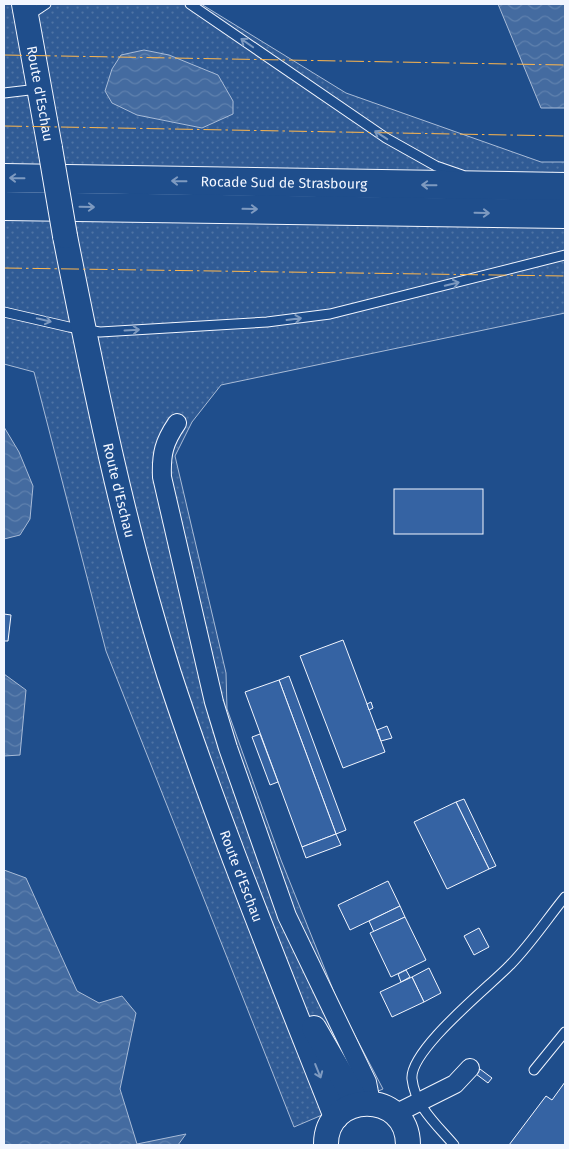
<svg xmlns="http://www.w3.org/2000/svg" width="569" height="1149" font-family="'Fira Sans',sans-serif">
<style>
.grass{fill:url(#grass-dots);stroke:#a8bbd7}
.water{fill:url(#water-waves);stroke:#a8bbd7}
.building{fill:#3563a3;stroke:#f2f6ff}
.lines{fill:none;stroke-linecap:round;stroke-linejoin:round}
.lane-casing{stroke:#f2f6ff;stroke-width:11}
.street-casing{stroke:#f2f6ff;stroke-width:20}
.secondary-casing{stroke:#f2f6ff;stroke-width:26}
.highway-casing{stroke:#f2f6ff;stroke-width:30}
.lane{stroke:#1f4e8c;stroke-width:9}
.street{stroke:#1f4e8c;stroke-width:18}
.secondary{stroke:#1f4e8c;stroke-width:24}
.highway{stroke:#1f4e8c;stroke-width:28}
.secondary-bridge-casing{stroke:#f2f6ff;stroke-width:26;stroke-linecap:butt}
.secondary-bridge{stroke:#1f4e8c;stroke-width:24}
.power{stroke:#ffb74d;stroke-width:1;stroke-dasharray:18 4 2.5 4;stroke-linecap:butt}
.oneway{stroke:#7e9ac0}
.labels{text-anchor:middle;stroke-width:4;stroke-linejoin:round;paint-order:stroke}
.street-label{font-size:14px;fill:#f2f6ff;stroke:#1f4e8c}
</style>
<defs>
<pattern id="grass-dots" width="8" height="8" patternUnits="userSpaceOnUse" patternTransform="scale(1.25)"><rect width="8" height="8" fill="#305b95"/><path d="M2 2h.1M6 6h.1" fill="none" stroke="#4e73a5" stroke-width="1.8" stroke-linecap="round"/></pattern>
<pattern id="water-waves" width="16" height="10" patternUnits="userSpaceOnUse" patternTransform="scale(1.25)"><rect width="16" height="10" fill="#446ba0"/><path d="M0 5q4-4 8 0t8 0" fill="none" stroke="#5f81ae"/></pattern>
</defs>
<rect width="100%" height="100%" fill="#1f4e8c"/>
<!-- grass -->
<polygon class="grass" points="4,4 201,4 346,93 541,162 565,162 565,313 221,385 192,422 175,456 226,673 227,709 281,860 340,1007 383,1089 294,1127 106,651 34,372 4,364"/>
<!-- water -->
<g class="water">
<polygon points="498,4 565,4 565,108 541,108"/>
<polygon points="144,50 169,55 218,75 233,101 233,114 202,128 137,115 112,103 105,91 112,69 121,55"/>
<polygon points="4,427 19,452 33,486 30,519 20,535 4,539"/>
<polygon points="4,674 26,690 20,755 4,756"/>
<polygon points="4,870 26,878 77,991 99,1003 122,996 136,1013 120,1089 137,1144 186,1134 178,1145 4,1145"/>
</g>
<!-- building -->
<g class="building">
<rect x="394" y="489" width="89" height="45"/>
<polygon points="4,614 11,615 8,641 4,641"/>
<polygon points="343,640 385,752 343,768 300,656"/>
<polygon points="289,676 346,830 336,834 279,680"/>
<polygon points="279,680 336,834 302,847 245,692"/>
<polygon points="371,702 373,708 369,710 367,704"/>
<polygon points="387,726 392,738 381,741 377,730"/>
<polygon points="260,734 278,782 270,785 252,737"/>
<polygon points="464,799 496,866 489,869 456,802"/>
<polygon points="456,802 489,869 447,889 414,822"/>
<polygon points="336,834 341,845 306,858 302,847"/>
<polygon points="388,881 400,906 350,930 338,905"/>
<polygon points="400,906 405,917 374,932 369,921"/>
<polygon points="405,917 426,960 391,977 370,933"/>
<polygon points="479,928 489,947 474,955 464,936"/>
<polygon points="429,968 441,993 424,1002 412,977"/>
<polygon points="406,970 410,977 401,982 398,974"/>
<polygon points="412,977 424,1002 392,1017 380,992"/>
<polygon points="480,1069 492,1078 488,1083 476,1074"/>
<polygon points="565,1082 565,1145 509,1145 546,1096 552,1100"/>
</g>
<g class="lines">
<!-- lane casing -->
<g class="lane-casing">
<g id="lane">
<polyline points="190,4 386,138 436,166 462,175"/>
<polyline points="28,16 46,4"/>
<polyline points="4,93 38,89"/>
<polyline points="4,312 69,327 100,332 267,322 330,314 565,255"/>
<polyline points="534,1070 565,1032"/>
<path d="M454 1145C437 1125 415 1106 412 1079 409 1050 490 986 510 965 530 945 547 919 565 897"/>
</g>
</g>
<!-- street casing -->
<g class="street-casing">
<g id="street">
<path d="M177 423C164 442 161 454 162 477L214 702 228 748 287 916 367 1082 371 1103"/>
<polyline points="395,1114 455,1084 470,1068"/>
</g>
</g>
<!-- secondary casing -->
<g class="secondary-casing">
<g id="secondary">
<path id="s1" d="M24 4 50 148"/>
<path id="s2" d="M65 236C94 383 124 531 169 674 218 824 278 970 336 1117"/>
<polyline points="314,1028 358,1104"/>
<path d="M326 1145C325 1091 408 1089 408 1145"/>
</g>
</g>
<!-- highway casing -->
<g class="highway-casing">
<g id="highway">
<path id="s3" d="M4 178 565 187"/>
<polyline points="4,206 565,214"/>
</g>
</g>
<!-- lane -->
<use href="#lane" class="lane"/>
<!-- street -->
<use href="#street" class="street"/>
<!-- secondary -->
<use href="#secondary" class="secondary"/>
<!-- highway -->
<use href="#highway" class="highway"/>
<!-- secondary-bridge casing -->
<g class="secondary-bridge-casing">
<polyline id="secondary-bridge" points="50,148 65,236"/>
</g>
<!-- secondary-bridge -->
<use href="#secondary-bridge" class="secondary-bridge"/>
<!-- power -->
<g class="power">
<polyline points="4,55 565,65"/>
<polyline points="4,126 565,136"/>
<polyline points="4,268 565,276"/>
</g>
</g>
<!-- one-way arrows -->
<defs><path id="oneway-shaft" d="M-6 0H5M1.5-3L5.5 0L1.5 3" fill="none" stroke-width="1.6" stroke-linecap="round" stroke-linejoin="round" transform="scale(1.25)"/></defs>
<g class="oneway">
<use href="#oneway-shaft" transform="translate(247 43) rotate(-145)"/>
<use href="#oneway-shaft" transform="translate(381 135) rotate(-147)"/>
<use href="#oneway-shaft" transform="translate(17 178) rotate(-179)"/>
<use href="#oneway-shaft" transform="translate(179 181) rotate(-179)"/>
<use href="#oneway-shaft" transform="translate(429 185) rotate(-179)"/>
<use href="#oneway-shaft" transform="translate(87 207) rotate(1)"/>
<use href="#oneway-shaft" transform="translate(250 209) rotate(1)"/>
<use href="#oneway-shaft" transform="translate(482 213) rotate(1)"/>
<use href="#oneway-shaft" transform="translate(452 284) rotate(-14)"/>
<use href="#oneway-shaft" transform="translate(294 319) rotate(-7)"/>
<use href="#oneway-shaft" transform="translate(44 320) rotate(14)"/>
<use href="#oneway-shaft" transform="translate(132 330) rotate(-3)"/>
<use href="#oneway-shaft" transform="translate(318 1071) rotate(68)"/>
</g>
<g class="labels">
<!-- street labels -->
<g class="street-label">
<text dy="5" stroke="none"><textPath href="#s1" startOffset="91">Route d'Eschau</textPath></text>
<text dy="5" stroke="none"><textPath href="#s3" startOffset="280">Rocade Sud de Strasbourg</textPath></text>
<text dy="5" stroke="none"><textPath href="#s2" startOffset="260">Route d'Eschau</textPath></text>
<text dy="5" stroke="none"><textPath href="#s2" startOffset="665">Route d'Eschau</textPath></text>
</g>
</g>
<!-- border -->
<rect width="569" height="1149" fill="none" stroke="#f2f6ff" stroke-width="10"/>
</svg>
